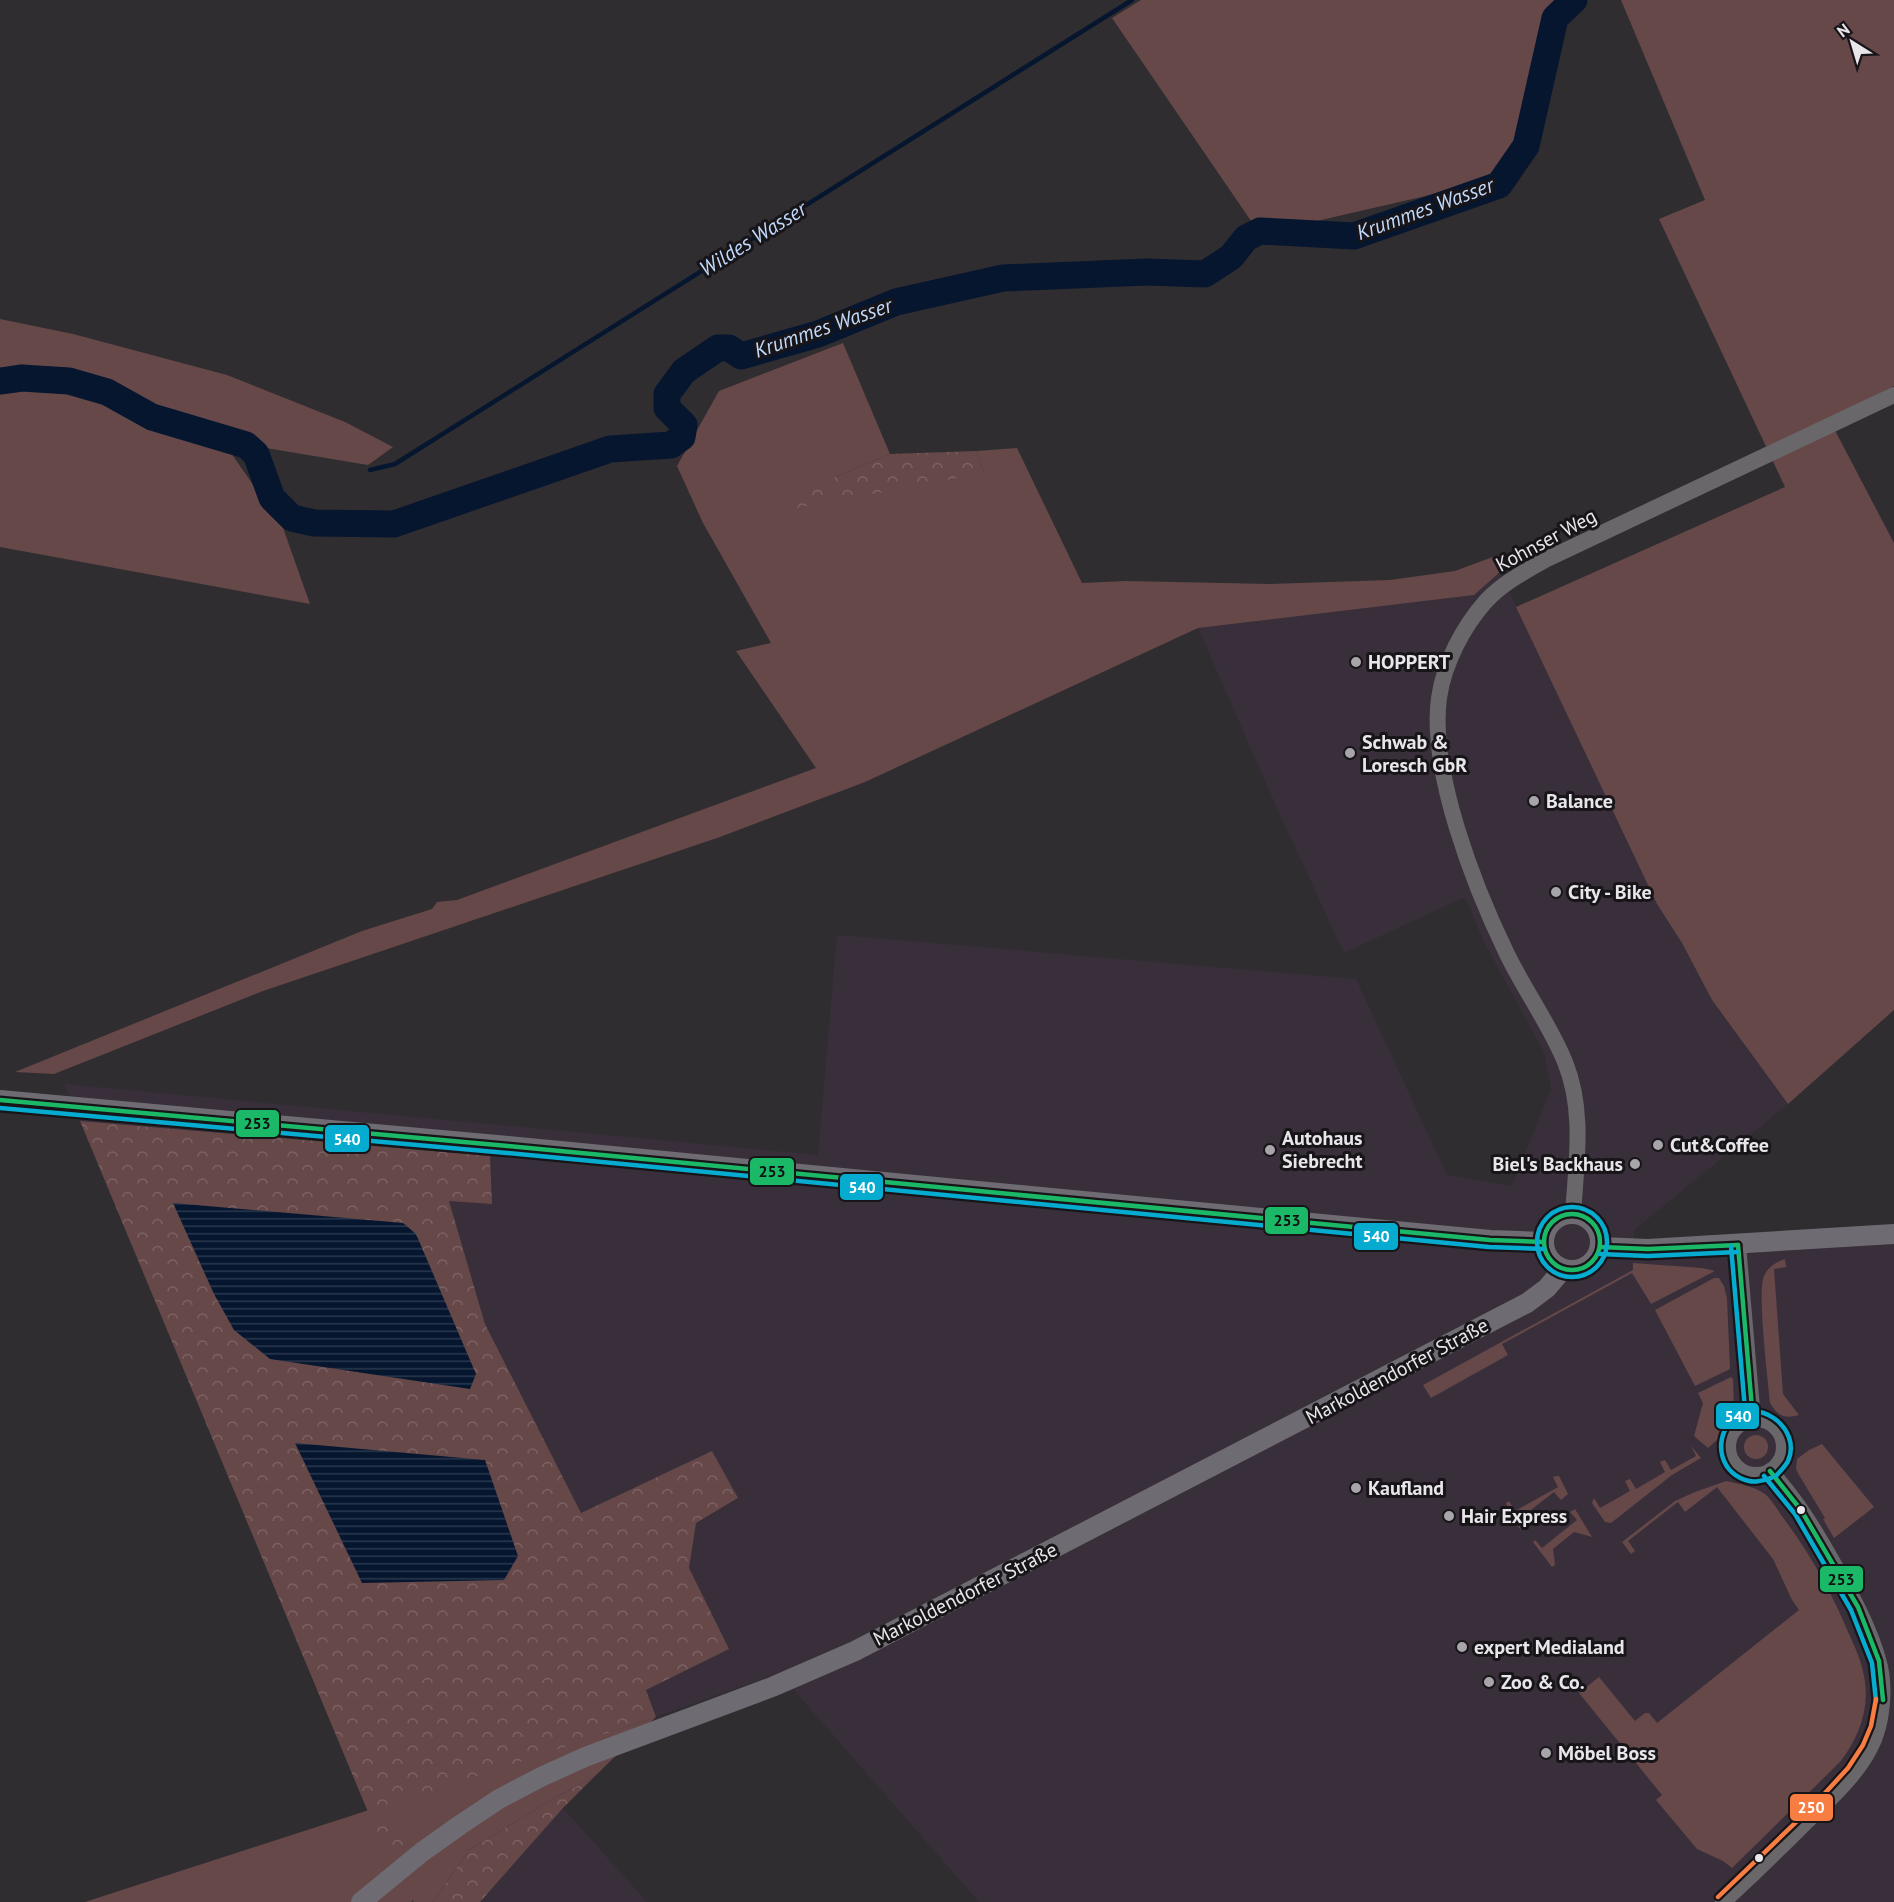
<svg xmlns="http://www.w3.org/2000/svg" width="1894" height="1902" font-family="'PT Sans',sans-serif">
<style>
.built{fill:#382f3b}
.green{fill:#664849}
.forest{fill:url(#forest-crowns)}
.water{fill:url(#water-rules)}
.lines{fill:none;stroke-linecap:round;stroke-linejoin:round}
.stream{stroke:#06162f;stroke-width:4.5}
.river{stroke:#06162f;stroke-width:27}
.tertiary{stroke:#69676a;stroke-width:16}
.secondary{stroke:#6e6b72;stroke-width:20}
.bus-1-casing{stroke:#181519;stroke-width:9}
.bus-2-casing{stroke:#181519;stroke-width:9}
.bus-3-casing{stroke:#181519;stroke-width:9}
.bus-1{stroke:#1ab867;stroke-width:4.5}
.bus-2{stroke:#06acd0;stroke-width:4.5}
.bus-3{stroke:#f77d43;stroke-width:4.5}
.poi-dot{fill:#a8a5aa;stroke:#181519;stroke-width:2}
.bus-dot{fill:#e9e6eb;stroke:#181519;stroke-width:2}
.labels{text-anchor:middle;stroke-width:6;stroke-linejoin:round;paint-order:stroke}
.street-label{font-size:20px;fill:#e9e6eb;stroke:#181519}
.poi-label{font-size:20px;font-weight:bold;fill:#e9e6eb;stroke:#181519;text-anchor:start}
.water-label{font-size:21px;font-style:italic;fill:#c1dafc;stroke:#181519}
.line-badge{stroke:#181519;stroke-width:2}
.badge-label{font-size:16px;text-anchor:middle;font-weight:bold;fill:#fff}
.pale-badge-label{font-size:16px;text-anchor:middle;font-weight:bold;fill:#111}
</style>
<defs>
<pattern id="forest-crowns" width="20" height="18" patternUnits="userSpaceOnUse" patternTransform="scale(1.5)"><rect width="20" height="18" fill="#664849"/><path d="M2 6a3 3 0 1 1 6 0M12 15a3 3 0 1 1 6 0" fill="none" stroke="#7c6263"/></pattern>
<pattern id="water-rules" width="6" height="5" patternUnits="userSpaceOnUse" patternTransform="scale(1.5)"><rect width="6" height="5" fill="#06162f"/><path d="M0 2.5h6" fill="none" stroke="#2a384d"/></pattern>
</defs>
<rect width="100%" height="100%" fill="#302d31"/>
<!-- built -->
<g class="built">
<polygon points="1500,572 1657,904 1682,943 1712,1000 1788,1104 1634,1230 1633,1259 1894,1243 1894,1902 979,1902 779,1673 656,1717 646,1690 728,1649 689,1568 696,1523 738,1499 712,1451 581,1513 485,1324 449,1201 492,1204 490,1156 80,1121 64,1084 818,1155 837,935 1356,979 1447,1175 1512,1186 1551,1089 1544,1052 1484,942 1465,897 1344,953 1277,808 1198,628 1473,595"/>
<polygon points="563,1808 647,1902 480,1902"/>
</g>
<!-- green -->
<g class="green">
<polygon points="1141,0 1566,0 1549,15 1520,144 1495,180 1260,234 1112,18"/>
<polygon points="1621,0 1894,0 1894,386 1829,419 1894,543 1894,1010 1788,1104 1712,1000 1682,943 1657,904 1516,607 1785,487 1659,219 1705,200"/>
<polygon points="0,319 73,334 227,375 345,422 393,447 368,465 266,448 259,442 190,423 94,382 56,372 0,373"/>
<polygon points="843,343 890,454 835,477 984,473 976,451 1017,448 1082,583 1126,581 1270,584 1390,580 1455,571 1501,554 1521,559 1500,572 1474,595 1198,628 865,782 720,837 263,991 54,1074 15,1072 362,931 432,909 437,902 457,900 816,768 736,651 771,643 703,523 677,466 719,391"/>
<polygon points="32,385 88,393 124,409 164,433 210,443 231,453 256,489 265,508 282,525 310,604 0,547 0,390"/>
<path d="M1785 1259 1786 1267 1774 1269 1783 1394 1799 1415C1784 1419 1778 1416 1770 1403 1768 1380 1757 1292 1764 1276 1768 1267 1776 1262 1785 1259Z"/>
<polygon points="1633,1263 1702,1268 1715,1271 1651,1304 1632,1273 1502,1344 1508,1355 1431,1398 1423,1385 1633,1270"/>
<polygon points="1714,1278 1719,1278 1724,1286 1727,1299 1730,1369 1695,1386 1655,1310"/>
<polygon points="1731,1377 1733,1379 1734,1408 1732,1417 1725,1423 1718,1439 1708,1448 1694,1436 1703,1403 1698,1393"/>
<circle cx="1756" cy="1447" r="12"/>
<polygon points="1822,1444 1874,1507 1834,1538 1823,1519 1825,1518 1799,1475 1796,1469 1797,1459 1809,1450"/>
<polygon points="1691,1446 1701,1458 1672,1475 1611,1523 1605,1522 1592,1503 1594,1498 1600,1508 1630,1491 1625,1481 1630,1479 1636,1489 1665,1472 1660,1462 1665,1460 1671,1470 1696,1456"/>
<polygon points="1557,1476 1559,1476 1568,1494 1561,1500 1554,1492 1519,1519 1526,1528 1521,1530 1511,1517 1506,1503 1509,1501 1515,1511 1558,1487 1553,1477"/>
<path d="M1726 1481C1739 1484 1754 1486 1765 1494 1773 1501 1778 1511 1784 1519 1811 1555 1832 1593 1849 1634 1856 1649 1863 1665 1865 1682 1869 1711 1858 1739 1840 1762L1732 1868 1723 1861 1697 1849 1656 1800 1662 1795 1579 1693 1599 1677 1635 1721 1645 1713H1649L1657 1723 1799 1610 1792 1600 1773 1559 1717 1487 1685 1512 1678 1502 1628 1541 1635 1551 1631 1554 1622 1542 1675 1501 1695 1492Z"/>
<polygon points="1575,1509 1592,1537 1574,1532 1553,1549 1555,1565 1552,1567 1533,1542 1535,1540 1542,1548 1577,1520 1570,1512"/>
<polygon points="656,1717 593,1778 554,1798 469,1850 433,1902 413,1902 414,1900 411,1902 85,1902"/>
</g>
<!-- forest -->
<g class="forest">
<polygon points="976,451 984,473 782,511 835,477 890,454"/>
<polygon points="80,1121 490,1156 492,1204 449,1201 485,1324 581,1513 712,1451 738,1498 696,1523 689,1568 729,1649 646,1690 656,1717 368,1812"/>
<polygon points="593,1778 563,1808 480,1902 433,1902 469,1850 554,1798"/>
<polygon points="386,1819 417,1839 396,1854 357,1829"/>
</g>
<!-- water -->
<g class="water">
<polygon points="173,1203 403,1223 416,1234 476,1374 470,1389 270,1359 234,1330 214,1294"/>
<polygon points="295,1443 485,1460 518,1556 504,1580 362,1583"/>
</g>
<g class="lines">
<!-- stream -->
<polyline class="stream" points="370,470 395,464 1132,0"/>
<!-- river -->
<polyline class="river" points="0,381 22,378 69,381 107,392 152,417 246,445 256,454 272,498 292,518 314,523 394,524 610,449 671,445 682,437 684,425 667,408 667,394 684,371 718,348 729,348 741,356 818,334 896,302 1003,278 1147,272 1205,274 1231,257 1246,238 1260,231 1354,236 1499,185 1526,146 1555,18 1574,0"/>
<!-- tertiary -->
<g class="tertiary">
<path d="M1573 1215C1576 1164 1585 1111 1565 1062 1550 1025 1525 991 1507 954 1475 888 1429 772 1439 698 1444 663 1463 627 1486 601 1503 583 1524 572 1545 560L1894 395"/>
<polyline points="1738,1245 1753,1420"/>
<circle cx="1756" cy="1447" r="28"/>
<path d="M1723 1902C1751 1876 1778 1850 1805 1823 1828 1801 1855 1777 1870 1748 1883 1724 1886 1685 1878 1659 1869 1627 1853 1597 1836 1568 1817 1534 1797 1500 1770 1471"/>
</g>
<!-- secondary -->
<g class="secondary">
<polyline points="0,1100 508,1146 1490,1240 1544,1242"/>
<circle cx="1572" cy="1242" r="28"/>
<polyline points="1600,1247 1648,1249 1894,1234"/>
<polyline points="361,1902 422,1852 460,1825 499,1799 543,1776 585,1757 772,1687 855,1651 1527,1303 1547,1288 1563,1269"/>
</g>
<!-- bus-1 casing -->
<g class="bus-1-casing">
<g id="bus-1">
<polyline points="0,1100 508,1146 1490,1240 1544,1242"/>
<circle cx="1572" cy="1242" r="28"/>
<polyline points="1738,1245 1753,1420"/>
<polyline points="1600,1247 1648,1249 1738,1245"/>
<polyline points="1770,1471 1801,1510 1858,1607 1879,1661 1883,1700"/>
</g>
</g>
<!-- bus-2 casing -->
<g class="bus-2-casing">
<g id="bus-2">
<polyline points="0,1108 507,1153 1489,1247 1544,1249"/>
<circle cx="1572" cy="1242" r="35"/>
<polyline points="1731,1246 1746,1421"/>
<polyline points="1600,1254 1648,1256 1738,1252"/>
<polyline points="1764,1476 1795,1514 1851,1610 1872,1663 1876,1701"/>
<path d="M1771 1478C1764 1480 1756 1483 1749 1481 1721 1475 1713 1443 1730 1422 1755 1393 1803 1428 1788 1461 1785 1467 1780 1471 1776 1476"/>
</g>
</g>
<!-- bus-3 casing -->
<g class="bus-3-casing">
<polyline id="bus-3" points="1718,1897 1815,1804 1848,1768 1863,1745 1871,1726 1876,1699"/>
</g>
<!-- bus-1 -->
<use href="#bus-1" class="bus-1"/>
<!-- bus-2 -->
<use href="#bus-2" class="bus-2"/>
<!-- bus-3 -->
<use href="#bus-3" class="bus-3"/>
</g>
<!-- markers -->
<g class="poi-dot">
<circle cx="1356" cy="662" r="6"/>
<circle cx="1350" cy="753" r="6"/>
<circle cx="1534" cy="801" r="6"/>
<circle cx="1556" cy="892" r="6"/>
<circle cx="1658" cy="1145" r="6"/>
<circle cx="1270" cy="1150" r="6"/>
<circle cx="1635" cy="1164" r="6"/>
<circle cx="1356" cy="1488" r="6"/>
<circle cx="1449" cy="1516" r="6"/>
<circle cx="1462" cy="1647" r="6"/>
<circle cx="1489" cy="1682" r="6"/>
<circle cx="1546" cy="1753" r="6"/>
</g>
<g class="bus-dot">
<circle cx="1801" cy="1510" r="5"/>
<circle cx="1759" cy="1858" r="5"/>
</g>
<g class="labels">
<!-- street labels -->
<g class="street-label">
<text transform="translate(1546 540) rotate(-28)" y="7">Kohnser Weg</text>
<text transform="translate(1397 1371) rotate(-28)" y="7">Markoldendorfer Straße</text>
<text transform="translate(965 1594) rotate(-27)" y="7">Markoldendorfer Straße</text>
</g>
<!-- poi labels -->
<g class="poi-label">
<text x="1368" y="669">HOPPERT</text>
<text x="1362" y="749">Schwab &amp;<tspan x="1362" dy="23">Loresch GbR</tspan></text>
<text x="1546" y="808">Balance</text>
<text x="1568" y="899">City - Bike</text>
<text x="1282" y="1145">Autohaus<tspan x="1282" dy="23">Siebrecht</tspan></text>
<text x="1670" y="1152">Cut&amp;Coffee</text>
<text x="1623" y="1171" text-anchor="end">Biel's Backhaus</text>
<text x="1368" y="1495">Kaufland</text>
<text x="1461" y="1523">Hair Express</text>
<text x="1474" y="1654">expert Medialand</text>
<text x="1501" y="1689">Zoo &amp; Co.</text>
<text x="1558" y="1760">Möbel Boss</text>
</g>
<!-- water labels -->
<g class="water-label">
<text transform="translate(1425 209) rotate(-20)" y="7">Krummes Wasser</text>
<text transform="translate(753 239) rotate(-32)" y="7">Wildes Wasser</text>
<text transform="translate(823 328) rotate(-19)" y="7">Krummes Wasser</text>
</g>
</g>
<g class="line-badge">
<rect x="235" y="1109" width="45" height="29" rx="6" fill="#1ab867"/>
<rect x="324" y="1124" width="46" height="29" rx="6" fill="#06acd0"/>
<rect x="749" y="1157" width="46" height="29" rx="6" fill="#1ab867"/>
<rect x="839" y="1173" width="45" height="28" rx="6" fill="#06acd0"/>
<rect x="1264" y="1206" width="45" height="29" rx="6" fill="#1ab867"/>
<rect x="1353" y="1222" width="46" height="29" rx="6" fill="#06acd0"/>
<rect x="1715" y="1402" width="45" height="28" rx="6" fill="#06acd0"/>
<rect x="1819" y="1565" width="45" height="28" rx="6" fill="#1ab867"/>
<rect x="1789" y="1793" width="45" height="29" rx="6" fill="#f77d43"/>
</g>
<g class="badge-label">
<text x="347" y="1145">540</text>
<text x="862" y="1193">540</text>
<text x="1376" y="1242">540</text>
<text x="1738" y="1422">540</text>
<text x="1811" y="1813">250</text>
</g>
<g class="pale-badge-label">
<text x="257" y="1129">253</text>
<text x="772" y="1177">253</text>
<text x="1287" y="1226">253</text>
<text x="1841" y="1585">253</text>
</g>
<!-- north arrow -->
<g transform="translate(1852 42) rotate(323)" stroke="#181519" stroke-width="4.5" paint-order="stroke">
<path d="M0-4.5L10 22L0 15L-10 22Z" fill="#e9e6eb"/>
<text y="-9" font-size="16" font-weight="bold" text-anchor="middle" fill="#e9e6eb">N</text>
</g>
</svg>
